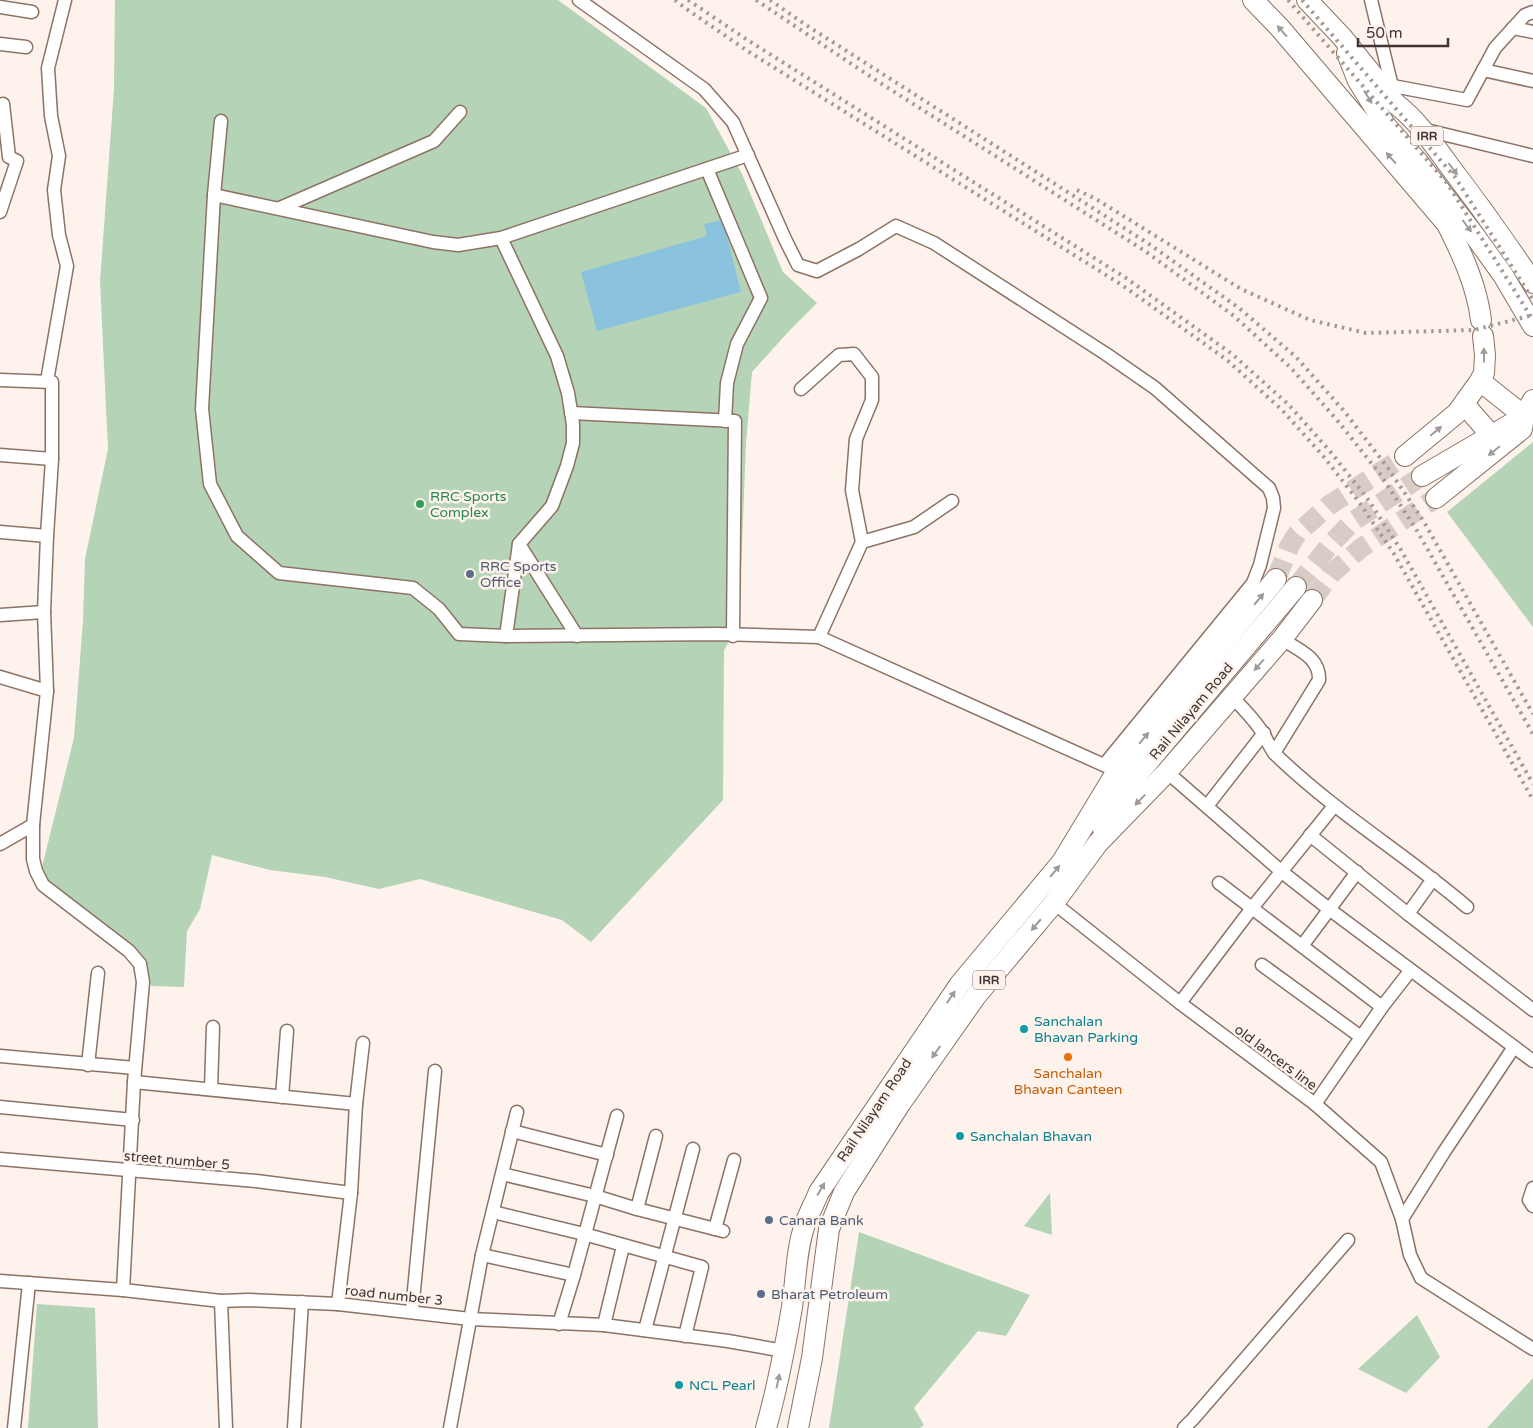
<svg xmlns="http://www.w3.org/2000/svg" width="1533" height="1428" font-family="'Varela Round',sans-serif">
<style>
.green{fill:#b5d3b6}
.water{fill:#8bc2dd}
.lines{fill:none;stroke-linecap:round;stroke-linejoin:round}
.primary-tunnel{stroke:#d7ccc6;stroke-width:20;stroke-dasharray:20 10;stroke-linecap:butt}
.minor-casing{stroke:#8c7365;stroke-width:15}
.primary-casing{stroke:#8c7365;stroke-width:22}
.minor{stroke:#fff;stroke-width:12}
.primary{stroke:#fff;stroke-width:20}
.rail{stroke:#a49993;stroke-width:4;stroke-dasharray:2.5 5;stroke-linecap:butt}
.oneway{fill:#a09a98}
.leisure-dot{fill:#2e9e5b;stroke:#fdf2ec;stroke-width:2}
.service-dot{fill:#5c6f8a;stroke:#fdf2ec;stroke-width:2}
.culture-dot{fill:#0f9aa8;stroke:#fdf2ec;stroke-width:2}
.food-dot{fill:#e8710a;stroke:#fdf2ec;stroke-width:2}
.labels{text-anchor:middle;stroke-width:5;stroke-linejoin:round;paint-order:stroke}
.shield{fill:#fdf2ec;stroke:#796e68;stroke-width:1}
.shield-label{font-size:12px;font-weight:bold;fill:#413630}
.leisure-label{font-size:14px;fill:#27864d;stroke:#fdf2ec;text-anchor:start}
.service-label{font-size:14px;fill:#4e5e75;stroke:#fdf2ec;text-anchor:start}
.street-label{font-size:14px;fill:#413630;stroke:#fdf2ec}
.culture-label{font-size:14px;fill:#0d838f;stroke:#fdf2ec;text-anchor:start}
.food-label{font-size:14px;fill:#c56008;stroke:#fdf2ec}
</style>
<rect width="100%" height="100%" fill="#fdf2ec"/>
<!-- green -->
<g class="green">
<polygon points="115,0 558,0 706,108 742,174 783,272 817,303 790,330 752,372 746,443 739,621 724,651 723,800 591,942 562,920 420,879 379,889 325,877 270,870 212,855 200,909 187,931 184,987 151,986 144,958 125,945 99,919 40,875 74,738 83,621 85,559 108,449 100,282 114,89"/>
<polygon points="1533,442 1533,627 1447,512"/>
<polygon points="1050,1193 1052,1235 1024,1226"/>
<polygon points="859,1232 1030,1295 1006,1336 978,1331 914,1408 924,1425 920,1428 829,1428"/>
<polygon points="37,1304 95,1308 98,1428 28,1428"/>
<polygon points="1417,1315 1440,1357 1406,1393 1358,1369"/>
<polygon points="1533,1378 1533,1428 1487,1428"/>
</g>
<!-- water -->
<polygon class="water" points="723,220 741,292 597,331 581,272 707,236 704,224"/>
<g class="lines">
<!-- primary-tunnel -->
<g class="primary-tunnel">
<polyline points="1276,579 1290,545 1297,534 1328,506 1405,456"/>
<polyline points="1296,587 1330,545 1352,522 1422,476"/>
<polyline points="1312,600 1332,573 1361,548 1436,498"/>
</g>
<!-- minor casing -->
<g class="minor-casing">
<g id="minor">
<polyline points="579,0 704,89 733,122 785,239 798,265 817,271 859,249 896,226 934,243 1106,354 1155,388 1269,488 1273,498 1274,508 1260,565 1253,583 1104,765"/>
<polyline points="1371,0 1394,95"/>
<polyline points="0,7 32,12"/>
<polyline points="1513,28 1533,32"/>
<polyline points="0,44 26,47"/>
<polyline points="1483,70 1533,81"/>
<polyline points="1393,86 1467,100 1495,48 1525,15 1533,12"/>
<polyline points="0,105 3,104 9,157 17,161 0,212"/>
<polyline points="221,121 214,195 202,409 210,484 237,536 279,573 413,588 439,609 459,634 506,636 718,634 819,637 1117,771"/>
<polyline points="1422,129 1533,156"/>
<polyline points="707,169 761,298 737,344 727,383 725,421"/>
<polyline points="214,195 433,242 458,245 501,238 748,155"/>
<polyline points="280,208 434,141 460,112"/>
<polyline points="501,238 557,356 568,393 573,424 573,443 567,466 552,506 519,544 577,636"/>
<polyline points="0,380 52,382 52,459 47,536 44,612 47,691 33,825 33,859 36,871 43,885 129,951 140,964 143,982 134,1082 123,1290"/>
<polyline points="47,381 67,266 59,235 54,190 59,156 51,116 48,68 65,0"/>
<polyline points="801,389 839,355 854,354 872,377 872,400 856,439 852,490 862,542"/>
<polyline points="571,413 735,421 733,636"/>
<polyline points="0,455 52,459"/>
<polyline points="0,532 47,536"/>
<polyline points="0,615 44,612"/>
<polyline points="506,636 519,544"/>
<polyline points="819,637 862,542 914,527 952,501"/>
<polyline points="0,677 47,691"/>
<path d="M1232 697C1243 708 1254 719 1262 732 1267 739 1270 749 1276 755 1335 812 1405 854 1467 907"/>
<path d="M1274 753 1319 680C1320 657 1298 650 1282 639"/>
<polyline points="1167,772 1282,872 1329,909 1533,1061"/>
<polyline points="1207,806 1264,733"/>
<polyline points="1310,835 1408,914 1433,879"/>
<polyline points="0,844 33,825"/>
<polyline points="1219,883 1382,1007"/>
<polyline points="1054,903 1180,1003 1315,1104 1381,1162 1402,1219 1410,1255 1421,1278 1533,1349"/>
<polyline points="1408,914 1533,1010"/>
<polyline points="1302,946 1357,872"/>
<polyline points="1262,965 1361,1037"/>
<polyline points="1180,1003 1252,908 1334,806"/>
<polyline points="0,1056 135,1068"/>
<polyline points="88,1065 98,973"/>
<polyline points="134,1082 356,1104"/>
<polyline points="211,1089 213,1027"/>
<polyline points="282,1097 287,1031"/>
<polyline points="1315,1104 1382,1007 1410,971"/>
<polyline points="0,1107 133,1120"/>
<polyline points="512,1131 607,1155"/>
<polyline points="0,1159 256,1181 351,1193"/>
<polyline points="502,1174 595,1196 637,1209 723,1231"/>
<polyline points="1533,1188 1529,1200 1533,1206"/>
<polyline points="637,1209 656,1136"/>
<polyline points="493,1212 584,1234 702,1267 685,1336"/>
<polyline points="1402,1219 1444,1152 1514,1047"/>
<polyline points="715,1229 734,1160"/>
<polyline points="482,1255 574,1275"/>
<polyline points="0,1281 123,1290 221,1301 248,1300 338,1304 470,1319 604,1325 728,1341 784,1351"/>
<polyline points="221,1301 226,1428"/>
<polyline points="338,1304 351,1193 356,1104 363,1043"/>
<polyline points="412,1311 435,1071"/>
<polyline points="559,1324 574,1275 617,1116"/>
<polyline points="604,1325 623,1246"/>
<polyline points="645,1330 693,1149"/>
<polyline points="14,1428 29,1283"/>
<polyline points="294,1428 302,1302"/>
<polyline points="450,1428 482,1255 517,1112"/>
<polyline points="1184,1428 1193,1419 1348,1240"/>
</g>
</g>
<!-- primary casing -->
<g class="primary-casing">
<g id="primary">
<path d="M1253 0 1280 28 1447 224C1462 254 1477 286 1481 320"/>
<path d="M1307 0 1342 37 1396 104C1419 122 1434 145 1451 168 1480 206 1507 244 1533 283"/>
<polyline points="1347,53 1358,81 1386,126 1418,162 1472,232 1503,275 1533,326"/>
<polyline points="1480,381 1524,416"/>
<polyline points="1464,404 1491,435"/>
<polyline points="1405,456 1457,413 1480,381 1484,373 1485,355 1483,336"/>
<polyline points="1422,476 1518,420"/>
<polyline points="1436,498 1522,429 1524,416 1533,400"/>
<polyline points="1103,829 1109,814 1131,782 1296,587"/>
<path d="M766 1428C777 1389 785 1348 792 1307 796 1280 796 1250 805 1224 809 1213 815 1202 819 1192L960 984 1062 862 1117 771 1276 579"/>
<polyline points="798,1428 812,1358 829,1229 844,1192 900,1104 976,996 1054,903 1098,843 1167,772 1282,639 1312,600"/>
</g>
</g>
<!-- minor -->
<use href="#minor" class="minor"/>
<!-- primary -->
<use href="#primary" class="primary"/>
<!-- rail -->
<g class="rail">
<polyline points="675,0 685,8 746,50 1122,285 1227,360 1282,410 1324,457 1359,502 1394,554 1533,800"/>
<polyline points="688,0 749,41 1126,278 1232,354 1288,404 1329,450 1367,498 1401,550 1533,784"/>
<polyline points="756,0 874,79 1145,251 1234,316 1291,368 1337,420 1380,474 1416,529 1533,734"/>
<polyline points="770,0 806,25 1149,244 1239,308 1296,357 1344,411 1388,468 1424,522 1533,714"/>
<polyline points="1288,0 1447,183 1533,320"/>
<polyline points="1302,0 1455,177 1533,300"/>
<polyline points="1077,190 1096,199 1241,289 1310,320 1366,333 1474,330 1533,315"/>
</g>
</g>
<!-- one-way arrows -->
<defs><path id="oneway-solid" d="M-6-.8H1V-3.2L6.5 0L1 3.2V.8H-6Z" transform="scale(1.25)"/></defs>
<g class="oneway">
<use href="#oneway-solid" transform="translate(1282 31) rotate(-132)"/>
<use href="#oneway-solid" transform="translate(1368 97) rotate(58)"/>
<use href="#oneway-solid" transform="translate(1391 158) rotate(-131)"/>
<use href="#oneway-solid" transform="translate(1453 169) rotate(53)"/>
<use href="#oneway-solid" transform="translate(1467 226) rotate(53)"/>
<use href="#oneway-solid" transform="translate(1484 355) rotate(-91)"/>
<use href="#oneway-solid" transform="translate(1436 431) rotate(-40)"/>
<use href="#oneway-solid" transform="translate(1494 451) rotate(141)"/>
<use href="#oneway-solid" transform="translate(1259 599) rotate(-50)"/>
<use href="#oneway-solid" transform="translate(1259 665) rotate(131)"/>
<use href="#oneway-solid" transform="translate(1144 738) rotate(-50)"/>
<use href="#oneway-solid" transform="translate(1140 800) rotate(134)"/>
<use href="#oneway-solid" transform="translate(1055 871) rotate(-50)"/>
<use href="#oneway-solid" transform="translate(1036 925) rotate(130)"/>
<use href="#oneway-solid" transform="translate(951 997) rotate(-56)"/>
<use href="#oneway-solid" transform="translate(936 1052) rotate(125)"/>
<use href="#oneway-solid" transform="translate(821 1189) rotate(-60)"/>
<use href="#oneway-solid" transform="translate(778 1381) rotate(-78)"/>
</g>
<!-- markers -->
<circle class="leisure-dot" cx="420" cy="504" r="5"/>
<g class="service-dot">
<circle cx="470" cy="574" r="5"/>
<circle cx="769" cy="1220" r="5"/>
<circle cx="761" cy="1294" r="5"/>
</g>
<g class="culture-dot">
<circle cx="1024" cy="1029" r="5"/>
<circle cx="960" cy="1136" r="5"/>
<circle cx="679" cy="1385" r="5"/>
</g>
<circle class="food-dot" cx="1068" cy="1057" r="5"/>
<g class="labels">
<!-- shield labels -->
<g class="shield">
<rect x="1411" y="126.5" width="32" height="19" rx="4"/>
<rect x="973" y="970.5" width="32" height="19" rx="4"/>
</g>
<g class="shield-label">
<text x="1427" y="140">IRR</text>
<text x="989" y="984">IRR</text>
</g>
<!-- leisure labels -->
<g class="leisure-label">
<text x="430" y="501">RRC Sports<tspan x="430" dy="16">Complex</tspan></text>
</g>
<!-- service labels -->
<g class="service-label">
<text x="480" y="571">RRC Sports<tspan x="480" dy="16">Office</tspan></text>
<text x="779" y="1225">Canara Bank</text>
<text x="771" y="1299">Bharat Petroleum</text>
</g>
<!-- street labels -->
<g class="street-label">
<text transform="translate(1191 711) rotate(-50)" y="5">Rail Nilayam Road</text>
<text transform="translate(1276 1057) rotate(37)" y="5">old lancers line</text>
<text transform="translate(874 1110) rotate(-56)" y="5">Rail Nilayam Road</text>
<text transform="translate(177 1160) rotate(5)" y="5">street number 5</text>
<text transform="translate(394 1295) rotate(6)" y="5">road number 3</text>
</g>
<!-- culture labels -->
<g class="culture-label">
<text x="1034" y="1026">Sanchalan<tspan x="1034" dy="16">Bhavan Parking</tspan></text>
<text x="970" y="1141">Sanchalan Bhavan</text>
<text x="689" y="1390">NCL Pearl</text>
</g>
<!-- food labels -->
<g class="food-label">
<text x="1068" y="1078">Sanchalan<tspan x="1068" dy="16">Bhavan Canteen</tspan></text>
</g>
</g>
<!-- scale -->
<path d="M1358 38v8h90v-8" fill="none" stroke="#413630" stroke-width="2.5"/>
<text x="1366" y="38" font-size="15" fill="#413630" stroke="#fdf2ec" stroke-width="4" paint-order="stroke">50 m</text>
</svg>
